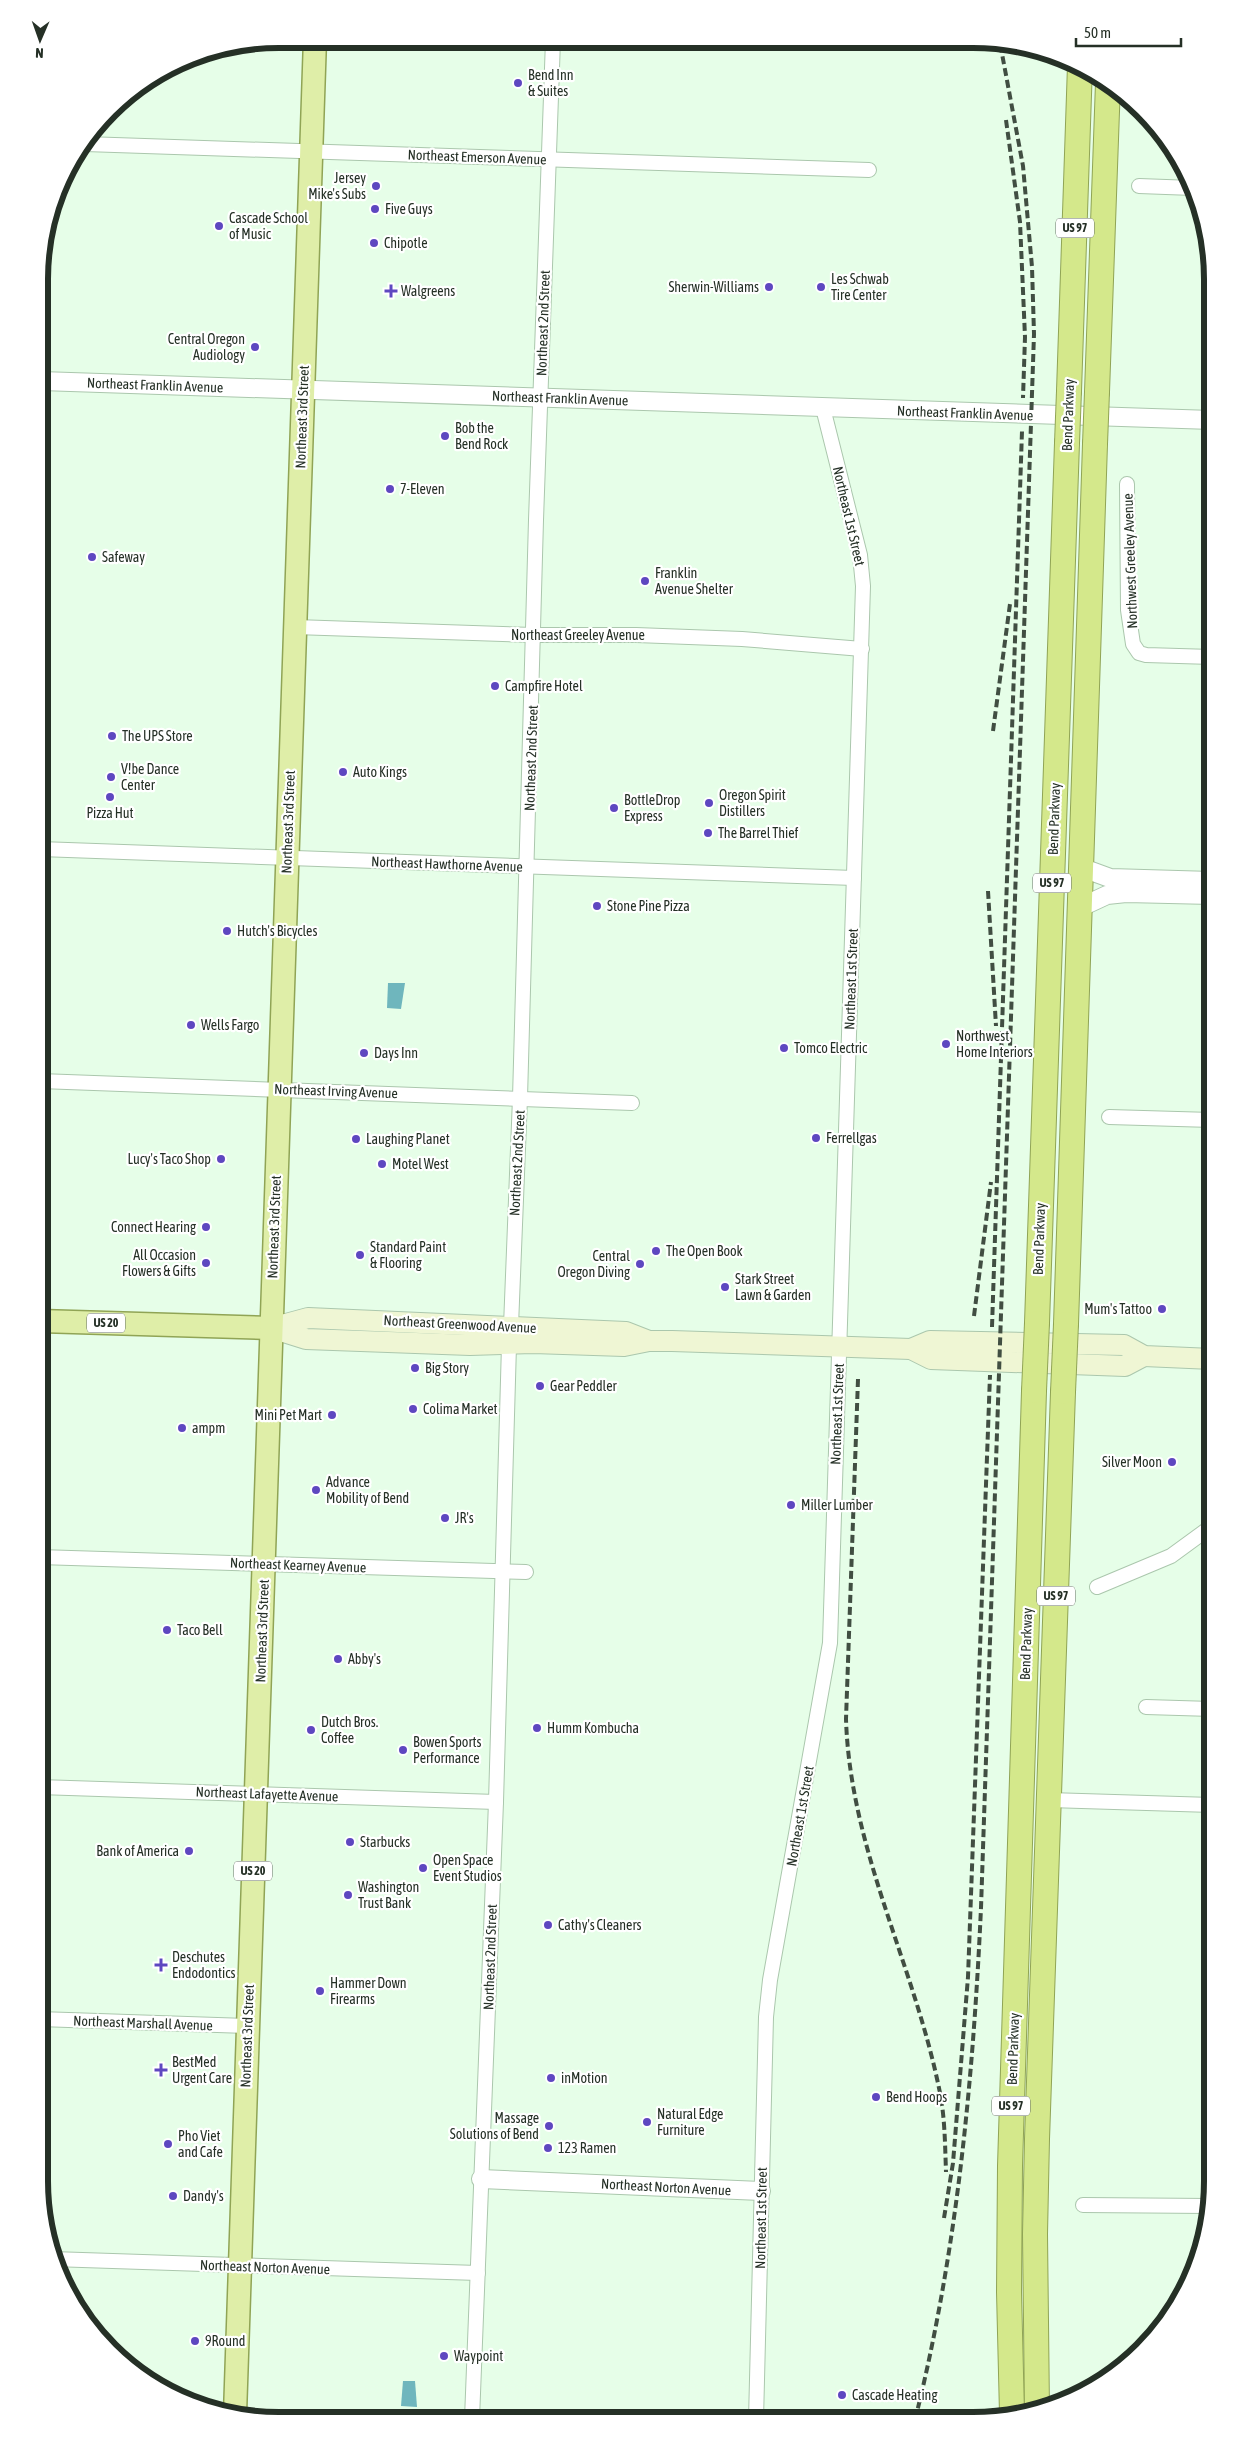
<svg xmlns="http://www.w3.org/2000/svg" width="1251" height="2459" font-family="'Asap Condensed',sans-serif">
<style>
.water{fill:#6fb6bd}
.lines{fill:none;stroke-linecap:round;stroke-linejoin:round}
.minor-casing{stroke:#abc7ad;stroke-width:16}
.tertiary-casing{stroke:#abc7ad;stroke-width:20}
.secondary-casing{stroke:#abc7ad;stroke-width:22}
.primary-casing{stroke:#90a455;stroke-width:25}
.trunk-casing{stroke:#90a455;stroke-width:26}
.minor{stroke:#fff;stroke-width:14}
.tertiary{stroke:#fff;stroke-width:18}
.secondary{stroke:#eff6d4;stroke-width:20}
.primary{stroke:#dfeea8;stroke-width:22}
.trunk{stroke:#d4e88b;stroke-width:24}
.rail{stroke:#414e42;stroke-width:4;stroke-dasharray:8 4;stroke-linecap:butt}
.trunk-bridge-casing{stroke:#90a455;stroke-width:26;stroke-linecap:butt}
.trunk-bridge{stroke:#d4e88b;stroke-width:24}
.poi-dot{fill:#5e47c0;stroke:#fff;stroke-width:2}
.labels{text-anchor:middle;stroke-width:4.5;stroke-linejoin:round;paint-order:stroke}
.shield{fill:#fff;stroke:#666e67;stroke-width:1}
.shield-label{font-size:12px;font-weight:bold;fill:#253026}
.poi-label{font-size:14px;fill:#253026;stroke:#fff;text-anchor:start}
.street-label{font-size:14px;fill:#253026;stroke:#fff}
.rim{fill:none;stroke:#253026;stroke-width:6}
</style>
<rect width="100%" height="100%" fill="#e6fee8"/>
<!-- water -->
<g class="water">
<polygon points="388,983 405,983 401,1009 387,1008"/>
<polygon points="403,2381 415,2381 417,2407 401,2406"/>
</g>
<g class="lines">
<!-- minor casing -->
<g class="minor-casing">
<g id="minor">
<polyline points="85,144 869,170"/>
<polyline points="1139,186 1193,188"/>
<polyline points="1127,484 1128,610 1133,644 1139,653 1146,655 1212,657"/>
<polyline points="295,627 534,635 636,635 742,639 862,649"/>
<polyline points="40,849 854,878"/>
<polyline points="40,1081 632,1103"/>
<polyline points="1109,1117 1212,1120"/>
<polyline points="511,1326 520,1098 536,520 553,40"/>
<polyline points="39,1557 526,1572"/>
<polyline points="1097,1587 1171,1556 1212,1526"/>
<polyline points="1146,1707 1212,1709"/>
<polyline points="39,1787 496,1802"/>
<polyline points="1049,1800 1212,1805"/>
<polyline points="39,2019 247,2026"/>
<polyline points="1083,2205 1209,2206"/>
<polyline points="52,2259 478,2273"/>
<polyline points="472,2419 496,1802 509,1345"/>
<polyline points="756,2420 766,2017 770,1980 830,1643 863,586 860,555 823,408"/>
</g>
</g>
<!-- tertiary casing -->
<g class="tertiary-casing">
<g id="tertiary">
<polyline points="41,381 1212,420"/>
<polyline points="1080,867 1110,878 1212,881"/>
<polyline points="1079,908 1107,895 1126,893 1212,895"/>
<polyline points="481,2179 761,2191"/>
</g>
</g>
<!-- secondary casing -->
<g class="secondary-casing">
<g id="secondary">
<polyline points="271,1328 306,1339 470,1345 533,1343 624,1346 649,1341 672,1341 911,1349 931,1359 1125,1366 1144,1356"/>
<polyline points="271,1328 308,1318 626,1332 649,1341"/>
<polyline points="911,1349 930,1341 1124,1345 1144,1356 1212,1359"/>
</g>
</g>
<!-- primary casing -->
<g class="primary-casing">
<g id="primary">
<polyline points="40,1321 271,1328"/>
<polyline points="235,2414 315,39"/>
</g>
</g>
<!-- trunk casing -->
<g class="trunk-casing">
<g id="trunk">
<polyline points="1069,391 1080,65"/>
<polyline points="1097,392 1108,83"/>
<polyline points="1037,1323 1067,443"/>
<polyline points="1066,1324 1095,444"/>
<polyline points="1037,2410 1035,2234 1037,2139 1063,1392"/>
<polyline points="1012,2414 1009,2292 1010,2166 1034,1391"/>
</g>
</g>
<!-- minor -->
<use href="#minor" class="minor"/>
<!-- tertiary -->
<use href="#tertiary" class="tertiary"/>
<!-- secondary -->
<use href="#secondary" class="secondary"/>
<!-- primary -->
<use href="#primary" class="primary"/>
<!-- trunk -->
<use href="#trunk" class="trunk"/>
<!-- rail -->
<g class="rail">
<polyline points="1006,120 1020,222 1025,337 1023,398"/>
<polyline points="993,731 1010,604"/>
<polyline points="988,891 996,1026"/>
<polyline points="974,1316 991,1182"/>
<polyline points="992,1327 1022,431"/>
<path d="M858 1379 846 1719C850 1850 915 1966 940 2093 945 2119 945 2145 946 2172"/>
<polyline points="944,2218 953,2163 968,1977 990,1375"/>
<path d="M915 2420C957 2252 973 2081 981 1908L1034 334 1032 267 1023 166 1000 43"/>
</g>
<!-- trunk-bridge casing -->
<g class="trunk-bridge-casing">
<g id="trunk-bridge">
<polyline points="1067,443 1069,391"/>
<polyline points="1095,444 1097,392"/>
<polyline points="1034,1391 1037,1323"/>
<polyline points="1063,1392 1066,1324"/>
</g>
</g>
<!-- trunk-bridge -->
<use href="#trunk-bridge" class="trunk-bridge"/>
</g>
<!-- markers -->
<g class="poi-dot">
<circle cx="518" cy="83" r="5"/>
<circle cx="376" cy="186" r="5"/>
<circle cx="375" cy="209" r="5"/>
<circle cx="219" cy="226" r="5"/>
<circle cx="374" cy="243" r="5"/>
<circle cx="769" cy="287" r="5"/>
<circle cx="821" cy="287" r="5"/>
<path d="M388.5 283.5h5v5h5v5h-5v5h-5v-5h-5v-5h5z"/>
<circle cx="255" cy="347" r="5"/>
<circle cx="445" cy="436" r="5"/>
<circle cx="390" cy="489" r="5"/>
<circle cx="92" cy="557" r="5"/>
<circle cx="645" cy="581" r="5"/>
<circle cx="495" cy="686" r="5"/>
<circle cx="112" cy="736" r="5"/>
<circle cx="343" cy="772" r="5"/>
<circle cx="111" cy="777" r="5"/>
<circle cx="110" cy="797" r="5"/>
<circle cx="709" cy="803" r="5"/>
<circle cx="614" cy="808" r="5"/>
<circle cx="708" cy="833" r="5"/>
<circle cx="597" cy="906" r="5"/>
<circle cx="227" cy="931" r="5"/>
<circle cx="191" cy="1025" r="5"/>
<circle cx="946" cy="1044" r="5"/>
<circle cx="784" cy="1048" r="5"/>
<circle cx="364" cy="1053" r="5"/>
<circle cx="816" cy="1138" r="5"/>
<circle cx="356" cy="1139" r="5"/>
<circle cx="221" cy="1159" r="5"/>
<circle cx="382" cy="1164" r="5"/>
<circle cx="206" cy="1227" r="5"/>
<circle cx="656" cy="1251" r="5"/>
<circle cx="360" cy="1255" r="5"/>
<circle cx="206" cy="1263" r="5"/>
<circle cx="640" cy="1264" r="5"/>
<circle cx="725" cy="1287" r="5"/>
<circle cx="1162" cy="1309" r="5"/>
<circle cx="415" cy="1368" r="5"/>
<circle cx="540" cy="1386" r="5"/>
<circle cx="413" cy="1409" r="5"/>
<circle cx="332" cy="1415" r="5"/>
<circle cx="182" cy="1428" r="5"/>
<circle cx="1172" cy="1462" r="5"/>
<circle cx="316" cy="1490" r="5"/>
<circle cx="791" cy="1505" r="5"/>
<circle cx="445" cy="1518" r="5"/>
<circle cx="167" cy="1630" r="5"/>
<circle cx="338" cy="1659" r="5"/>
<circle cx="537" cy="1728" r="5"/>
<circle cx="311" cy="1730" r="5"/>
<circle cx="403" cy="1750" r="5"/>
<circle cx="350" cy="1842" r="5"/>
<circle cx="189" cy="1851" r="5"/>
<circle cx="423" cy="1868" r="5"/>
<circle cx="348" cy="1895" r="5"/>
<circle cx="548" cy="1925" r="5"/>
<path d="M158.5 1957.5h5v5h5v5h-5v5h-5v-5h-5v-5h5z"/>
<circle cx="320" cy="1991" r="5"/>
<path d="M158.5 2062.5h5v5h5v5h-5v5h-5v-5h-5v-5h5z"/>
<circle cx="551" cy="2078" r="5"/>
<circle cx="876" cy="2097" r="5"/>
<circle cx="647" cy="2122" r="5"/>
<circle cx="549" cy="2126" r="5"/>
<circle cx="168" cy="2144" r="5"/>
<circle cx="548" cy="2148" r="5"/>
<circle cx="173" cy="2196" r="5"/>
<circle cx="195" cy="2341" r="5"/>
<circle cx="444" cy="2356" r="5"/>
<circle cx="842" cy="2395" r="5"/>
</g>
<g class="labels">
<!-- shield labels -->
<g class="shield">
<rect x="1056" y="218.5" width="38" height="19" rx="4"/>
<rect x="1033" y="873.5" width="38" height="19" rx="4"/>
<rect x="87" y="1313.5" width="38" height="19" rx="4"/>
<rect x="1037" y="1586.5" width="38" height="19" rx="4"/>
<rect x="234" y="1861.5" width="38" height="19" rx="4"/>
<rect x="992" y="2096.5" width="38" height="19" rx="4"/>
</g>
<g class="shield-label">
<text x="1075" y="232">US 97</text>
<text x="1052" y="887">US 97</text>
<text x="106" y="1327">US 20</text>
<text x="1056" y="1600">US 97</text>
<text x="253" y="1875">US 20</text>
<text x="1011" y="2110">US 97</text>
</g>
<!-- poi labels -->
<g class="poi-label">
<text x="528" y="80">Bend Inn<tspan x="528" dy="16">&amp; Suites</tspan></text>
<text x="366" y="183" text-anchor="end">Jersey<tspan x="366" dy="16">Mike's Subs</tspan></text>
<text x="385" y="214">Five Guys</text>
<text x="229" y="223">Cascade School<tspan x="229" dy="16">of Music</tspan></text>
<text x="384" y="248">Chipotle</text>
<text x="831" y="284">Les Schwab<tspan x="831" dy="16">Tire Center</tspan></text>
<text x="759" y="292" text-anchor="end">Sherwin-Williams</text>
<text x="401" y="296">Walgreens</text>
<text x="245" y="344" text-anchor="end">Central Oregon<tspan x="245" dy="16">Audiology</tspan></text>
<text x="455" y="433">Bob the<tspan x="455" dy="16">Bend Rock</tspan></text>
<text x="400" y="494">7-Eleven</text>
<text x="102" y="562">Safeway</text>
<text x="655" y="578">Franklin<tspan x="655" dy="16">Avenue Shelter</tspan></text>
<text x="505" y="691">Campfire Hotel</text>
<text x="122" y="741">The UPS Store</text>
<text x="121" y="774">V!be Dance<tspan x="121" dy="16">Center</tspan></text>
<text x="353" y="777">Auto Kings</text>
<text x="719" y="800">Oregon Spirit<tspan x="719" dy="16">Distillers</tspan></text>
<text x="624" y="805">BottleDrop<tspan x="624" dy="16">Express</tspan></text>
<text x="110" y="818" text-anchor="middle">Pizza Hut</text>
<text x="718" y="838">The Barrel Thief</text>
<text x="607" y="911">Stone Pine Pizza</text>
<text x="237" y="936">Hutch's Bicycles</text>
<text x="201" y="1030">Wells Fargo</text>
<text x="956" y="1041">Northwest<tspan x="956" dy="16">Home Interiors</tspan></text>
<text x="794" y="1053">Tomco Electric</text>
<text x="374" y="1058">Days Inn</text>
<text x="826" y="1143">Ferrellgas</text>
<text x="366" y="1144">Laughing Planet</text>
<text x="211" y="1164" text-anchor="end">Lucy's Taco Shop</text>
<text x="392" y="1169">Motel West</text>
<text x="196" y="1232" text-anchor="end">Connect Hearing</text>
<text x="370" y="1252">Standard Paint<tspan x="370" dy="16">&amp; Flooring</tspan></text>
<text x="666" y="1256">The Open Book</text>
<text x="196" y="1260" text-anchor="end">All Occasion<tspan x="196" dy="16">Flowers &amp; Gifts</tspan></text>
<text x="630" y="1261" text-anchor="end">Central<tspan x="630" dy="16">Oregon Diving</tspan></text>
<text x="735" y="1284">Stark Street<tspan x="735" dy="16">Lawn &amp; Garden</tspan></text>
<text x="1152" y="1314" text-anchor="end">Mum's Tattoo</text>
<text x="425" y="1373">Big Story</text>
<text x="550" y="1391">Gear Peddler</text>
<text x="423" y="1414">Colima Market</text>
<text x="322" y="1420" text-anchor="end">Mini Pet Mart</text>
<text x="192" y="1433">ampm</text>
<text x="1162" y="1467" text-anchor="end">Silver Moon</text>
<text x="326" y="1487">Advance<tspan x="326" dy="16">Mobility of Bend</tspan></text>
<text x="801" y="1510">Miller Lumber</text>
<text x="455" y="1523">JR's</text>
<text x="177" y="1635">Taco Bell</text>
<text x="348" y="1664">Abby's</text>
<text x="321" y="1727">Dutch Bros.<tspan x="321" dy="16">Coffee</tspan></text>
<text x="547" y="1733">Humm Kombucha</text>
<text x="413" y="1747">Bowen Sports<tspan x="413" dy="16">Performance</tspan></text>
<text x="360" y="1847">Starbucks</text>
<text x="179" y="1856" text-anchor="end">Bank of America</text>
<text x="433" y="1865">Open Space<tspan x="433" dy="16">Event Studios</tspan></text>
<text x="358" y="1892">Washington<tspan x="358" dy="16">Trust Bank</tspan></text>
<text x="558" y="1930">Cathy's Cleaners</text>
<text x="172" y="1962">Deschutes<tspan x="172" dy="16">Endodontics</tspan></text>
<text x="330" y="1988">Hammer Down<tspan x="330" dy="16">Firearms</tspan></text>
<text x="172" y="2067">BestMed<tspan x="172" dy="16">Urgent Care</tspan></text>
<text x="561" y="2083">inMotion</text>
<text x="886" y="2102">Bend Hoops</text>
<text x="657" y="2119">Natural Edge<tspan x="657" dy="16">Furniture</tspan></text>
<text x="539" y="2123" text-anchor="end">Massage<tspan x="539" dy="16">Solutions of Bend</tspan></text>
<text x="178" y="2141">Pho Viet<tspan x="178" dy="16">and Cafe</tspan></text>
<text x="558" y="2153">123 Ramen</text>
<text x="183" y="2201">Dandy's</text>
<text x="205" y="2346">9Round</text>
<text x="454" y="2361">Waypoint</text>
<text x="852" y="2400">Cascade Heating</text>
</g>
<!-- street labels -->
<g class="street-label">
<text transform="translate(477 157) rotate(2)" y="5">Northeast Emerson Avenue</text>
<text transform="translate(543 323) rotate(-88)" y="5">Northeast 2nd Street</text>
<text transform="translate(155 385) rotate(2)" y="5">Northeast Franklin Avenue</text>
<text transform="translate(560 398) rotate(2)" y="5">Northeast Franklin Avenue</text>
<text transform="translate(965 413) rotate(2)" y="5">Northeast Franklin Avenue</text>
<text transform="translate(1068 415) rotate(-88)" y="5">Bend Parkway</text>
<text transform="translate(302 417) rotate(-88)" y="5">Northeast 3rd Street</text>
<text transform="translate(849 516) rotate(77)" y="5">Northeast 1st Street</text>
<text transform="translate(1130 561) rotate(-92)" y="5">Northwest Greeley Avenue</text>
<text x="578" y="640">Northeast Greeley Avenue</text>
<text transform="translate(531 758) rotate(-88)" y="5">Northeast 2nd Street</text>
<text transform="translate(1054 819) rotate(-88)" y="5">Bend Parkway</text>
<text transform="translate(288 822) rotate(-88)" y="5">Northeast 3rd Street</text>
<text transform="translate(447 864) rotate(2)" y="5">Northeast Hawthorne Avenue</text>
<text transform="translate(851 979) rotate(-88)" y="5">Northeast 1st Street</text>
<text transform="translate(336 1091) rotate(2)" y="5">Northeast Irving Avenue</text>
<text transform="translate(517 1163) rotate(-87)" y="5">Northeast 2nd Street</text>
<text transform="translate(274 1227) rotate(-88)" y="5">Northeast 3rd Street</text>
<text transform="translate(1039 1239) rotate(-88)" y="5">Bend Parkway</text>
<text transform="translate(460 1324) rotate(3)" y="5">Northeast Greenwood Avenue</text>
<text transform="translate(837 1414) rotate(-88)" y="5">Northeast 1st Street</text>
<text transform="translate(298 1565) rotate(2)" y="5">Northeast Kearney Avenue</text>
<text transform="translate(262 1631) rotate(-88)" y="5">Northeast 3rd Street</text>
<text transform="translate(1026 1644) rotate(-88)" y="5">Bend Parkway</text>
<text transform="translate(267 1794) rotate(2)" y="5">Northeast Lafayette Avenue</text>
<text transform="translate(800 1816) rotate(-80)" y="5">Northeast 1st Street</text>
<text transform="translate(490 1957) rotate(-88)" y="5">Northeast 2nd Street</text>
<text transform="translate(143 2023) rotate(2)" y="5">Northeast Marshall Avenue</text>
<text transform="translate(247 2036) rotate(-88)" y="5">Northeast 3rd Street</text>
<text transform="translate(1013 2049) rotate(-88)" y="5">Bend Parkway</text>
<text transform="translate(666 2187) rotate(3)" y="5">Northeast Norton Avenue</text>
<text transform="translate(761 2218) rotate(-89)" y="5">Northeast 1st Street</text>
<text transform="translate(265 2267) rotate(2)" y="5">Northeast Norton Avenue</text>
</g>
</g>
<!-- crop -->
<path d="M0 0H1251V2459H0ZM279 48H973A231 231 0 0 1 1204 279V2181A231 231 0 0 1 973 2412H279A231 231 0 0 1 48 2181V279A231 231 0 0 1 279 48Z" fill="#fff" fill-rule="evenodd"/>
<path class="rim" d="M279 48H973A231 231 0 0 1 1204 279V2181A231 231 0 0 1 973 2412H279A231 231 0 0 1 48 2181V279A231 231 0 0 1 279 48Z"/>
<!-- north arrow -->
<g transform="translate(40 40) rotate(182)" stroke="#ffffff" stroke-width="4" paint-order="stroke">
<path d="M0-4L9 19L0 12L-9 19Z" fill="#253026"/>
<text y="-8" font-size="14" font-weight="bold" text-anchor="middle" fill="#253026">N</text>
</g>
<!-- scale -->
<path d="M1076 38v8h105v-8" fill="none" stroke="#253026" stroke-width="2.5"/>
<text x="1084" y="38" font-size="15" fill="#253026" stroke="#ffffff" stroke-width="4" paint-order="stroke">50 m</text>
</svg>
